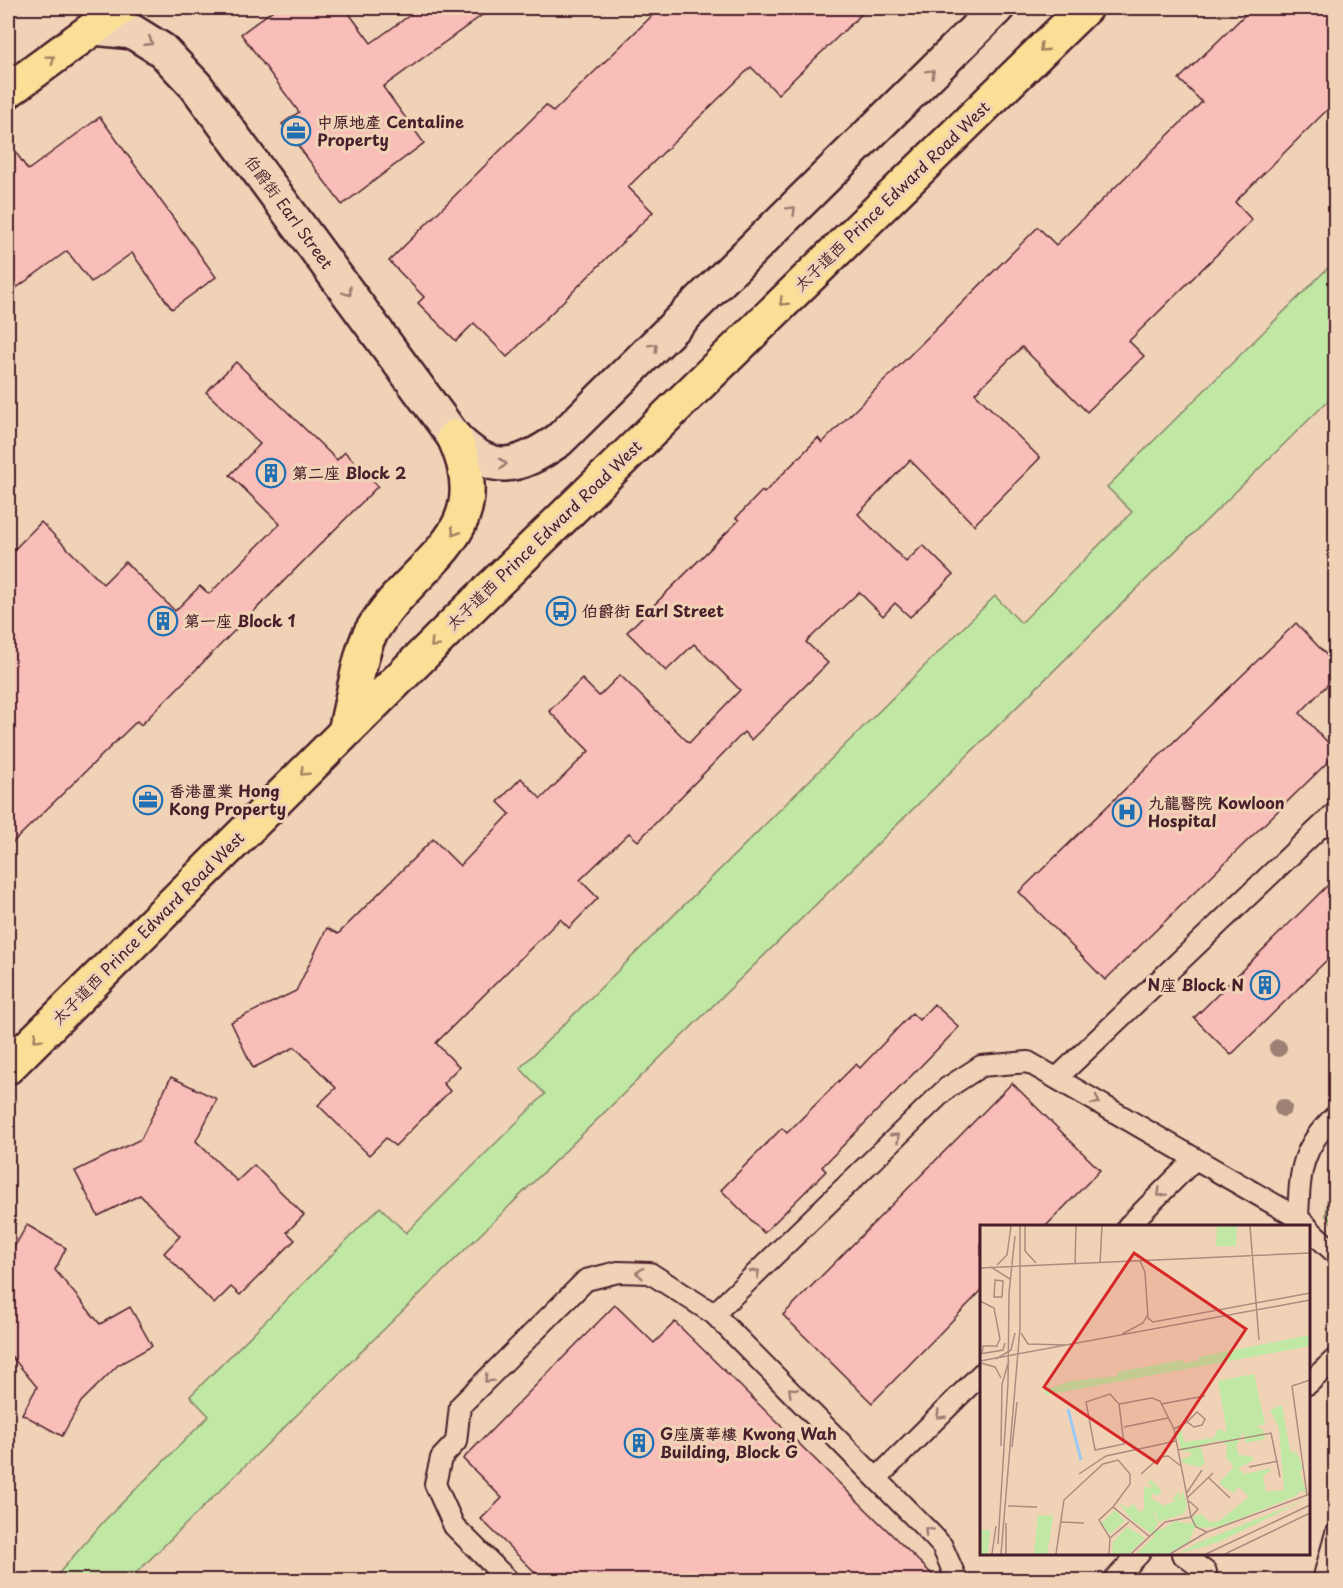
<svg xmlns="http://www.w3.org/2000/svg" width="1343" height="1588" font-family="'Playpen Sans','LXGW WenKai TC',sans-serif">
<style>
.green{fill:#c0e8a4;stroke:#858468;stroke-width:1.5}
.building{fill:#f9beb7;stroke:#4a1f2b;stroke-width:1.5}
.lines{fill:none;stroke-linecap:round;stroke-linejoin:round}
.lane-casing{stroke:#4a1f2b;stroke-width:24}
.street-casing{stroke:#4a1f2b;stroke-width:38}
.secondary-casing{stroke:#4a1f2b;stroke-width:38}
.primary-casing{stroke:#4a1f2b;stroke-width:38}
.lane{stroke:#f0d3b7;stroke-width:20}
.street{stroke:#f0d3b7;stroke-width:33}
.secondary{stroke:#f0d3b7;stroke-width:33}
.primary{stroke:#fbdf96;stroke-width:33}
.tree{fill:#9f8074}
.oneway{stroke:#9d7971}
.oneway2{stroke:#a27f60}
.labels{text-anchor:middle;stroke-width:6;stroke-linejoin:round;paint-order:stroke}
.poi-label{font-size:16px;font-weight:bold;fill:#4a1f2b;stroke:#f0d3b7;text-anchor:start}
.street-label{font-size:16px;fill:#4a1f2b;stroke:#f0d3b7}
.inset-river{fill:none;stroke:#9bc9f6;stroke-width:3}
.inset-road{fill:none;stroke:#ae8b7f;stroke-width:1.5}
.view{fill:#d62828;fill-opacity:0.15;stroke:#d62828;stroke-width:3}
.inset-edge{fill:none;stroke:#4a1f2b;stroke-width:3}
</style>
<rect width="100%" height="100%" fill="#f0d3b7"/>
<filter id="ink" filterUnits="userSpaceOnUse"><feTurbulence type="fractalNoise" baseFrequency=".0167" numOctaves="2"/><feDisplacementMap in="SourceGraphic" scale="12" xChannelSelector="R" yChannelSelector="G"/><feConvolveMatrix kernelMatrix="1 2 1 2 8 2 1 2 1" color-interpolation-filters="sRGB"/></filter>
<g filter="url(#ink)">
<!-- green -->
<g class="green">
<polygon points="1335,261 1335,394 129,1580 53,1580 104,1521 209,1416 190,1396 380,1207 406,1233 545,1094 520,1068 995,596 1021,623 1132,512 1107,487"/>
<polygon points="1329,1182 1335,1184 1335,1227 1326,1216"/>
</g>
<!-- building -->
<g class="building">
<polygon points="276,8 345,8 371,43 420,8 492,8 383,87 424,143 342,205 282,124 299,112 241,34"/>
<polygon points="660,8 868,8 778,94 751,67 628,187 653,212 507,357 474,323 456,341 418,303 424,297 389,261 546,105 553,112"/>
<polygon points="1252,8 1335,8 1335,102 1235,202 1252,220 1129,341 1144,356 1087,412 1022,347 975,393 1040,458 974,525 910,460 858,514 906,562 923,545 953,575 910,617 895,603 883,616 859,592 806,642 828,663 751,740 744,732 638,841 629,833 580,880 598,898 569,928 560,919 436,1043 459,1067 443,1083 450,1091 395,1146 386,1138 369,1155 318,1105 336,1088 295,1047 253,1068 231,1022 296,991 327,928 338,934 433,839 460,866 510,814 498,802 521,778 541,799 589,751 549,711 582,679 599,696 620,675 689,743 740,690 694,644 666,671 627,632 739,520 736,518 762,491 764,493 818,438 822,443 1038,227 1056,245 1202,102 1179,79"/>
<polygon points="100,117 216,277 172,309 132,253 91,282 67,251 8,294 8,141 28,170"/>
<polygon points="236,362 337,460 345,452 378,486 141,725 137,721 8,847 8,556 41,522 103,584 125,562 175,611 200,586 209,594 280,524 230,475 260,444 206,392"/>
<polygon points="1296,623 1335,664 1335,677 1300,713 1335,750 1335,755 1105,980 1019,892"/>
<polygon points="1335,878 1335,952 1231,1055 1194,1018"/>
<polygon points="934,1004 959,1027 822,1167 826,1171 764,1233 721,1190 782,1128 787,1133 856,1064 860,1068 912,1013 919,1020"/>
<polygon points="171,1077 217,1099 196,1141 237,1181 254,1165 304,1215 287,1232 295,1240 240,1295 231,1287 214,1304 164,1253 180,1236 140,1195 98,1216 75,1171 141,1139"/>
<polygon points="1012,1083 1100,1170 1045,1227 981,1227 981,1291 872,1403 783,1315"/>
<polygon points="27,1225 66,1248 55,1270 100,1324 130,1307 152,1346 118,1365 81,1402 62,1436 22,1414 37,1387 8,1352 8,1258"/>
<polygon points="615,1305 654,1343 675,1322 939,1581 544,1581 481,1519 502,1498 463,1459"/>
</g>
<g class="lines">
<!-- lane casing -->
<g class="lane-casing">
<g id="lane">
<polyline points="1057,1078 1336,812"/>
<path d="M1298 1218C1300 1172 1300 1148 1336 1115"/>
<polyline points="1128,1226 1195,1159"/>
<polyline points="1308,1228 1336,1254"/>
<polyline points="714,1314 947,1088 981,1066 1028,1062 1298,1218 1307,1226"/>
<polyline points="1308,1384 1336,1358"/>
<polyline points="877,1478 982,1373"/>
<polyline points="1182,1554 1206,1572"/>
<polyline points="508,1580 454,1526 435,1484 441,1458 456,1442 460,1406 586,1280 618,1272 650,1273 714,1314 933,1536 942,1546 957,1580"/>
<polyline points="1114,1580 1139,1554"/>
<polyline points="1323,1580 1336,1533"/>
</g>
</g>
<!-- street casing -->
<g class="street-casing">
<path id="street" d="M454 437C492 476 517 469 559 440L997 8"/>
</g>
<!-- secondary casing -->
<g class="secondary-casing">
<polyline id="secondary" points="94,28 133,32 162,50 196,86 454,437"/>
</g>
<!-- primary casing -->
<g class="primary-casing">
<g id="primary">
<polyline points="8,91 121,8"/>
<path d="M345 731C351 709 360 651 370 634 412 560 501 538 454 437"/>
<polyline points="8,1067 463,615 1085,8"/>
</g>
</g>
<!-- lane -->
<use href="#lane" class="lane"/>
<!-- street -->
<use href="#street" class="street"/>
<!-- secondary -->
<use href="#secondary" class="secondary"/>
<!-- primary -->
<use href="#primary" class="primary"/>
</g>
<!-- trees -->
<g class="tree">
<circle cx="1278" cy="1048" r="9"/>
<circle cx="1283" cy="1108" r="9"/>
</g>
<!-- one-way arrows -->
<defs><path id="oneway-chevron" d="M-2-3.5L2.5 0L-2 3.5" fill="none" stroke-width="1.6" stroke-linecap="round" stroke-linejoin="round" transform="scale(1.5)"/></defs>
<g class="oneway">
<use href="#oneway-chevron" transform="translate(149 42) rotate(32)"/>
<use href="#oneway-chevron" transform="translate(931 73) rotate(-45)"/>
<use href="#oneway-chevron" transform="translate(792 210) rotate(-45)"/>
<use href="#oneway-chevron" transform="translate(348 292) rotate(54)"/>
<use href="#oneway-chevron" transform="translate(654 347) rotate(-45)"/>
<use href="#oneway-chevron" transform="translate(503 464) rotate(-1)"/>
<use href="#oneway-chevron" transform="translate(1096 1101) rotate(30)"/>
<use href="#oneway-chevron" transform="translate(896 1137) rotate(-44)"/>
<use href="#oneway-chevron" transform="translate(1161 1193) rotate(135)"/>
<use href="#oneway-chevron" transform="translate(640 1273) rotate(-176)"/>
<use href="#oneway-chevron" transform="translate(756 1273) rotate(-44)"/>
<use href="#oneway-chevron" transform="translate(488 1379) rotate(135)"/>
<use href="#oneway-chevron" transform="translate(792 1391) rotate(-135)"/>
<use href="#oneway-chevron" transform="translate(940 1415) rotate(135)"/>
<use href="#oneway-chevron" transform="translate(928 1531) rotate(-133)"/>
</g>
<g class="oneway2">
<use href="#oneway-chevron" transform="translate(1043 48) rotate(136)"/>
<use href="#oneway-chevron" transform="translate(51 59) rotate(-37)"/>
<use href="#oneway-chevron" transform="translate(783 302) rotate(136)"/>
<use href="#oneway-chevron" transform="translate(455 532) rotate(122)"/>
<use href="#oneway-chevron" transform="translate(434 644) rotate(135)"/>
<use href="#oneway-chevron" transform="translate(304 772) rotate(135)"/>
<use href="#oneway-chevron" transform="translate(37 1038) rotate(135)"/>
</g>
</g>
<!-- icons -->
<defs>
<g id="office-ring" transform="scale(1.5)"><circle r="9.5" fill="#f0d3b7" stroke="#1f6fb2" stroke-width="1.5"/><path d="M-6-3h4V-5.5h4V-3h4V5H-6ZM-1-4.5V-3h2v-1.5ZM-6 0V1H6V0Z" fill="#1f6fb2"/></g>
<g id="building-ring" transform="scale(1.5)"><circle r="9.5" fill="#f0d3b7" stroke="#1f6fb2" stroke-width="1.5"/><path d="M-4-6H4V6H1V3H-1V6H-4ZM-2.5-4.3h1.7v1.8h-1.7ZM.8-4.3h1.7v1.8H.8ZM-2.5-1h1.7V.8h-1.7ZM.8-1h1.7V.8H.8Z" fill="#1f6fb2"/></g>
<g id="bus-ring" transform="scale(1.5)"><circle r="9.5" fill="#f0d3b7" stroke="#1f6fb2" stroke-width="1.5"/><path d="M-5-6H5V4H4V6H2V4H-2V6H-4V4H-5ZM-3.5-4V0h7V-4ZM-3.5 1.2v1.5H-2V1.2ZM2 1.2v1.5H3.5V1.2Z" fill="#1f6fb2"/></g>
<g id="hospital-ring" transform="scale(1.5)"><circle r="9.5" fill="#f0d3b7" stroke="#1f6fb2" stroke-width="1.5"/><path d="M-5-5h3v3.5h4V-5h3V5h-3V1.5h-4V5h-3Z" fill="#1f6fb2"/></g>
</defs>
<g fill-rule="evenodd">
<use href="#office-ring" x="296" y="131"/>
<use href="#building-ring" x="271" y="473"/>
<use href="#bus-ring" x="561" y="611"/>
<use href="#building-ring" x="163" y="621"/>
<use href="#office-ring" x="148" y="800"/>
<use href="#hospital-ring" x="1127" y="812"/>
<use href="#building-ring" x="1265" y="985"/>
<use href="#building-ring" x="639" y="1443"/>
</g>
<g class="labels">
<!-- poi labels -->
<g class="poi-label">
<text x="317" y="128">中原地產 Centaline<tspan x="317" dy="18">Property</tspan></text>
<text x="292" y="479">第二座 Block 2</text>
<text x="582" y="617">伯爵街 Earl Street</text>
<text x="184" y="627">第一座 Block 1</text>
<text x="169" y="797">香港置業 Hong<tspan x="169" dy="18">Kong Property</tspan></text>
<text x="1148" y="809">九龍醫院 Kowloon<tspan x="1148" dy="18">Hospital</tspan></text>
<text x="1244" y="991" text-anchor="end">N座 Block N</text>
<text x="660" y="1440">G座廣華樓 Kwong Wah<tspan x="660" dy="18">Building, Block G</tspan></text>
</g>
<!-- street labels -->
<g class="street-label">
<text transform="translate(892 196) rotate(-44)" y="6">太子道西 Prince Edward Road West</text>
<text transform="translate(289 212) rotate(54)" y="6">伯爵街 Earl Street</text>
<text transform="translate(544 535) rotate(-44)" y="6">太子道西 Prince Edward Road West</text>
<text transform="translate(148 928) rotate(-45)" y="6">太子道西 Prince Edward Road West</text>
</g>
</g>
<!-- overview -->
<g transform="translate(980 1225)">
<rect width="330" height="330" fill="#f0d3b7"/>
<path d="M237 1H257L256 21H236ZM330 110V121L66 170 65 165 91 156 137 151V147L203 135 204 138 219 135V132ZM274 149 285 199 276 201 283 205 285 214 266 218 263 207 256 222 259 230 273 232 274 235 258 243 264 249 292 243 283 252 286 267 304 265 299 203 290 185 302 180 310 226 317 228 323 243 320 247 326 268 320 266 316 271 239 302 214 303 209 317 188 329H156L175 311 152 295 140 279 148 283 154 279 159 287 164 285V262L173 263 168 258 170 254 182 266 177 271 172 268 171 273 184 281 195 276 193 273 200 265 198 276 203 267 207 279 205 288 179 297 175 291 178 289 173 288 178 299 174 304 181 305 195 296 211 299 214 291 222 289 229 297 239 296 269 272 259 262 253 268 239 258 254 242 246 232 247 221 242 215 220 220 225 238 220 242 203 238 202 234 211 231 210 226 202 227 196 205H201L204 217 234 213 238 204 247 207 238 156ZM325 275 239 317 198 329 219 317ZM135 285 145 296 130 309 120 299ZM58 290 73 291 67 329H54ZM147 302 165 313 149 329H132L133 317ZM0 305H10L8 329H0Z" fill="#c0e8a4"/>
<path class="inset-river" d="M88 184 101 235"/>
<path class="inset-road" d="M45 1V26L56 38M270 1 279 115M160 36 165 47 168 93 173 97 330 68M120 38 122 1M95 39 96 1M17 40 27 30 31 1M11 42 30 54M0 43 330 28M15 55 23 56 22 72H14ZM0 76 14 83 20 114 17 120M41 108 48 119 85 120M142 109 163 98 167 91M0 129 23 125 25 118M2 129 3 121H18M16 134 31 125 35 108M0 136 330 75M1 138 15 142 21 153M130 169 139 179 144 219 115 225 106 177ZM139 179 172 173 180 176 194 204 211 292 216 302 227 307M181 179 225 171M144 202 188 193M194 204 207 197 214 202 222 200 225 194 217 187 207 197M21 221 22 159 29 135M32 222 37 177M198 225 291 208 300 252M269 242 298 236M99 249 126 231 196 216M161 249 180 232 188 231 201 241M228 252 250 273M206 269 222 245M327 270 312 161 330 155M207 273 233 248M28 281 57 282M81 297 104 298M130 313 149 297M18 319 28 158 29 68 35 11M12 329 16 301M21 329 40 103V1M26 329V298M76 329 84 275 123 239 138 235 150 249V259L133 282M129 329 130 313 119 295 133 282 169 311M151 329 185 297 211 292 218 284 209 276M190 329 227 307 330 269M226 329 330 280M245 329 330 288"/>
<path class="view" d="M154 28 266 104 177 238 64 162Z"/>
<rect width="330" height="330" class="inset-edge"/>
</g>
<!-- margin -->
<rect width="1343" height="1588" fill="none" stroke="#f0d3b7" stroke-width="30"/>
<rect x="15" y="15" width="1313" height="1558" fill="none" stroke="#4a1f2b" stroke-width="2" filter="url(#ink)"/>
</svg>
